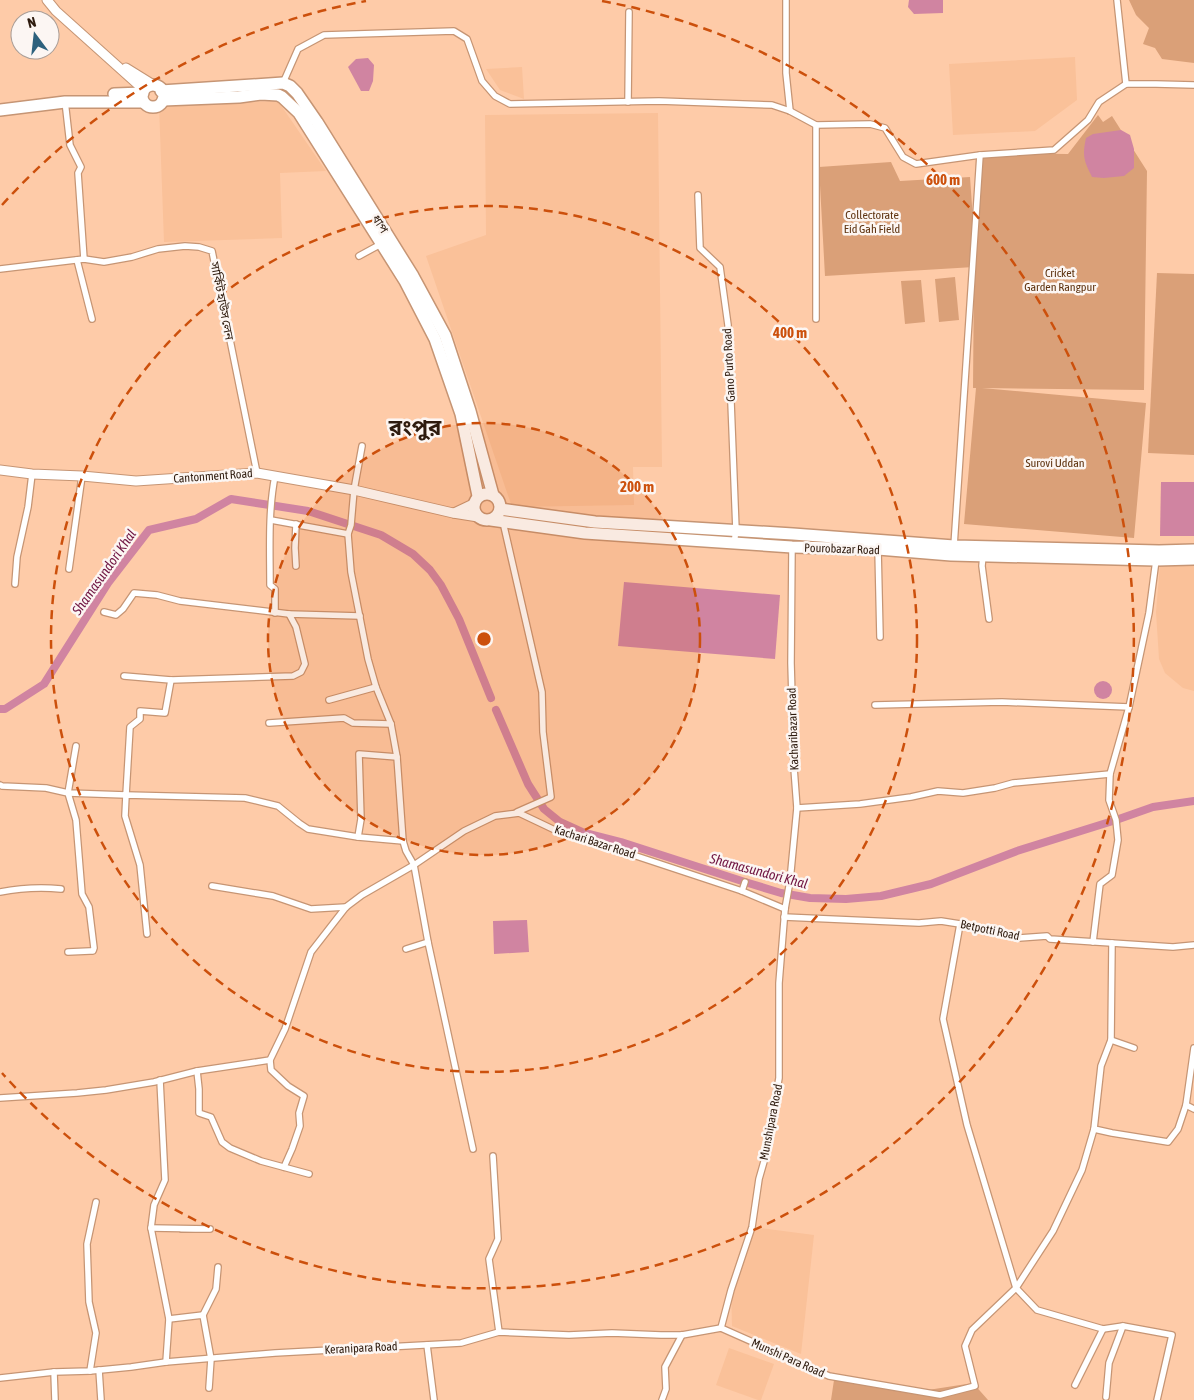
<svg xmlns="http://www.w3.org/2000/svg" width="1194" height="1400" font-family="'Asap Condensed','Noto Sans Bengali',sans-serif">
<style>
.built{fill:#fac199}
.green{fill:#daa078}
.water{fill:#d084a1}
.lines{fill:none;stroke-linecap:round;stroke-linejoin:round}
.canal{stroke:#d084a1;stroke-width:8}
.street-casing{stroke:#c69574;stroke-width:8}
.secondary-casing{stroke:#c69574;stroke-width:11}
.highway-casing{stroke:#c69574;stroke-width:14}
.street{stroke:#fff;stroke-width:5.5}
.secondary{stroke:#fff;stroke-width:9}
.highway{stroke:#fff;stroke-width:11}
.ring{fill:none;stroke:#cc500c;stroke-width:2.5;stroke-dasharray:9 6}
.labels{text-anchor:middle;stroke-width:5;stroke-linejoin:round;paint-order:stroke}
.park-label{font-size:12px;fill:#5f3411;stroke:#fcf6f3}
.street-label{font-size:12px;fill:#2e1b0e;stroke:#fcf6f3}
.water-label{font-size:14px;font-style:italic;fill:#701542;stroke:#fcf6f3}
.town-label{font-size:22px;font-weight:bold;fill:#2e1b0e;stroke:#fcf6f3}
.centre{fill:#cc500c;stroke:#fcf6f3;stroke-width:2.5}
.ring-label{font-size:15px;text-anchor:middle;font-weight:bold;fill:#cc500c;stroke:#fcf6f3;stroke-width:5;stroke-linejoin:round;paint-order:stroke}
</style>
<rect width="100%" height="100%" fill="#fecba8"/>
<!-- built -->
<g class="built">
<polygon points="1075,57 1077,100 1035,131 953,135 949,64"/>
<polygon points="522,67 524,99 500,90 486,69"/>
<polygon points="278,101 326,171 280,173 282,238 164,242 159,105"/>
<polygon points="658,113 662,467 633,467 634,505 512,507 426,256 486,235 485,115"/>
<polygon points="1194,562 1194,691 1183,688 1165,673 1159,659 1156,612 1160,564"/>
<polygon points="752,1227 814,1235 801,1354 732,1326 731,1290"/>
<polygon points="729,1348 774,1364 761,1400 758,1400 716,1385"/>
</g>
<!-- green -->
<g class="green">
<polygon points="1129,0 1194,0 1194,63 1162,59 1155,48 1143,44 1149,28 1136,15"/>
<polygon points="1098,115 1103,122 1112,116 1147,171 1144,390 982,388 1146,403 1134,538 964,524 976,388 973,388 974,267 825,276 819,167 891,162 900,181 970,177 975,249 976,153 1068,154"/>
<polygon points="1157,273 1194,274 1194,455 1148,453"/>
<polygon points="955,277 959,320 939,322 935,279"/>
<polygon points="921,280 925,322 905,324 901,281"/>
<polygon points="834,1380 915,1392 973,1383 988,1400 831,1400"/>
</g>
<!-- water -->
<g class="water">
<polygon points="909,0 943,0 943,13 914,14 908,7"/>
<polygon points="368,58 374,65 373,81 369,91 361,91 348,67 356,59"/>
<path d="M1121 130 1130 135 1134 149V168L1124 176 1104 178 1092 177C1084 161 1082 156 1086 138L1093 134Z"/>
<polygon points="1161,482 1194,482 1194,536 1160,536"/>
<polygon points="624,582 780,595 775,659 618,646"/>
<circle cx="1103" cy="690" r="9"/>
<polygon points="527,920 529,952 494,954 493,921"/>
</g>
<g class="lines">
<!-- canal -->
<g class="canal">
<polyline points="0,709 5,709 44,684 108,583 149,530 196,519 231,499 308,511 381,535 413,554 430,570 441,585 459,619 491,698"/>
<polyline points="496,710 528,784 544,809 560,822 582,832 621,842 745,882 781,893 810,898 846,899 881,896 931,884 1017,851 1116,820 1153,807 1194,801"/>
</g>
<!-- street casing -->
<g class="street-casing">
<g id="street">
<polyline points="786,0 786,73 790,111"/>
<polyline points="1117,0 1126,84"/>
<polyline points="283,83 298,49 324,35 454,31 467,39 482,81 495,96 510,104 659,101 772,105 790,111 816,125 870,124 885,128 903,157 916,164 980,155 1054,150 1088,120 1099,102 1126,84 1156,84 1194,85"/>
<polyline points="65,101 70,145 81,167 78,173 84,259"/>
<polyline points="628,102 629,12"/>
<polyline points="698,195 700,248 720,267 728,325 736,530 734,544"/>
<polyline points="359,256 381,244"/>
<polyline points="77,260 92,319"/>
<polyline points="0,269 84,259 104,262 132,257 158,249 185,246 199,247 212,251 257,473"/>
<polyline points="816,319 816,125"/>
<polyline points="362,446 354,490 351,525 348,534 351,572 368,659 376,687 391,724 397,757 403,841 406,851 414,865 428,942 473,1149"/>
<path d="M275 476C268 512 270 549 270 585L275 589V613"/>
<polyline points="271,520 348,534"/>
<polyline points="503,522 542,692 543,732 551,797 517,812"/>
<polyline points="296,524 295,548 296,566"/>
<polyline points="954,546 980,155"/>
<polyline points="878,549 880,637"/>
<polyline points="983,555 982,566 989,619"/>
<polyline points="69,569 82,476"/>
<polyline points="15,584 17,557 28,507 32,474"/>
<polyline points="104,612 116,615 123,609 134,593 157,595 180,601 289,614"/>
<polyline points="124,676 171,680 293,676 301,672 305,664 296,627 289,614 360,616"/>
<polyline points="329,700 376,687"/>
<polyline points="875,705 1002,702 1129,707"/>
<polyline points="269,723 344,718 353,723 391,724"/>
<polyline points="76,746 68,793 126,795 130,727 140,719 140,711 165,713 171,680"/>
<polyline points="0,785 2,786 46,788 68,793 76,820 82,894 89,907 94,948 93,951 90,951 68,952"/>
<polyline points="797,808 860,804 911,797 938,791 963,793 995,788 1013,783 1110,774"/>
<polyline points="358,837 361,819 359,754 397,757"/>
<polyline points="212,886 273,896 311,909 346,907"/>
<polyline points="742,891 745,882"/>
<path d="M0 892C21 888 40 887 61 889"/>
<polyline points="784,917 919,923 941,921 960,924 1019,938 1047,936 1050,939 1173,947 1194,945"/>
<polyline points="960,924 943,1019 967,1125 1016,1288 1037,1310 1103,1329 1123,1326 1172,1335 1157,1400"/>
<polyline points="147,934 140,865 125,816 126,795 245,798 278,806 299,823 308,829 358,837 403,841"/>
<polyline points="1093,942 1100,884 1112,875 1118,840 1116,820 1109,800 1110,774 1129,707 1149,613 1156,560"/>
<polyline points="406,949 428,942"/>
<polyline points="1111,1040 1134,1048"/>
<polyline points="270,1060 271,1070 288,1086 304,1096 299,1113 300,1126 292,1149 284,1167"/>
<polyline points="197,1071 199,1089 199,1113 211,1117 222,1142 230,1148 261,1161 309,1174"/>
<polyline points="160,1080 165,1180 154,1205 151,1228 169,1319 166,1362"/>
<polyline points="0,1098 77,1093 106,1090 154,1082 197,1071 270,1060 285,1029 311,952 346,907 362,895 414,865 464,831 495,816 519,813 559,832 618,850 742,891 785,909"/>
<polyline points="1186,1105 1194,1109"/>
<polyline points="1094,1129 1112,1133 1168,1142 1178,1129 1186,1105 1194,1048"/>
<polyline points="493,1156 498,1239 489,1259 499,1332"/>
<polyline points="151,1228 210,1229 181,1229"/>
<polyline points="203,1315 216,1289 218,1267"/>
<polyline points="169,1319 203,1315 211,1359 209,1388"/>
<polyline points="721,1328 731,1290 752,1227 759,1179 765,1158 779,1078 779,983 785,909 790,881 797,808 794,768 791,663 792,547"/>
<polyline points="721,1328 829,1376 940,1395 975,1386 965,1346 972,1330 1016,1288 1053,1231 1082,1170 1094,1129 1101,1066 1111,1040 1112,943"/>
<polyline points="427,1345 434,1400"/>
<polyline points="99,1370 101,1400"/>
<polyline points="90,1371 96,1333 89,1302 87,1244 96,1202"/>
<polyline points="54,1372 55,1400"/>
<polyline points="0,1378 54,1372 90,1371 131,1367 166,1362 275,1353 461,1343 499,1332 569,1335 612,1333 661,1335 682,1335 721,1328"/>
<polyline points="1075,1385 1103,1329"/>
<polyline points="1106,1397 1109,1363 1123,1326"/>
<polyline points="662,1400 666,1389 665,1367 682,1335"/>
</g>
</g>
<!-- secondary casing -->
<g class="secondary-casing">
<g id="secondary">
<polyline points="47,0 56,11 144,90"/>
<polyline points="126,68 155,86"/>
<polyline points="0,470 32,474 82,476 136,481 257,473 354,490 453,513 478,517"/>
<polyline points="454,513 473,504"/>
</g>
</g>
<!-- highway casing -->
<g class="highway-casing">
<g id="highway">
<circle cx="153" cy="96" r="11"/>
<polyline points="161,91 283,83 290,86 297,93 317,122 413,276 445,335 470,411 493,495"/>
<polyline points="114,94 143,93"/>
<polyline points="163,100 239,97 261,94 278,95 282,97 299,113 405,281 435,339 461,414 478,496"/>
<polyline points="0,110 65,102 143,102"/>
<circle cx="487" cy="507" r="13"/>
<polyline points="500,509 595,522 793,534 954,546 1159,551 1194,550"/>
<polyline points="491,520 585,533 792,547 878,549 951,555 1156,560 1194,559"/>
</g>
</g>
<!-- street -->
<use href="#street" class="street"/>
<!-- secondary -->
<use href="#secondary" class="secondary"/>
<!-- highway -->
<use href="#highway" class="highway"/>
</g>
<!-- distance rings -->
<circle cx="484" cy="639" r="216" fill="#cc500c" fill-opacity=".12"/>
<g class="ring">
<circle cx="484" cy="639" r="216"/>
<circle cx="484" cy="639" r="433"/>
<path d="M2 205A649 649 0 0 1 366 1M602 1A649 649 0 1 1 2 1073"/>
</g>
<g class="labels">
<!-- park labels -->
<g class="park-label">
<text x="872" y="219">Collectorate<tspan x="872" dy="14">Eid Gah Field</tspan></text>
<text x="1060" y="277">Cricket<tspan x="1060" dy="14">Garden Rangpur</tspan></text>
<text x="1055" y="467">Surovi Uddan</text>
</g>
<!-- street labels -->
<g class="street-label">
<text transform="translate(380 224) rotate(57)" y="4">ধাপ</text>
<text transform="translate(222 301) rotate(79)" y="4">সার্কিট হাউস লেন</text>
<text transform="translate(729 365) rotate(-93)" y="4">Gano Purto Road</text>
<text transform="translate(213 476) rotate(-4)" y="4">Cantonment Road</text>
<text transform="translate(842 549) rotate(2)" y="4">Pourobazar Road</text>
<text transform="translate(793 729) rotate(-92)" y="4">Kacharibazar Road</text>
<text transform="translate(595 842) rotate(18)" y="4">Kachari Bazar Road</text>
<text transform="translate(990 930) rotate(12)" y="4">Betpotti Road</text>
<text transform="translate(771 1122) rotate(-79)" y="4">Munshipara Road</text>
<text transform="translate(361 1348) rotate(-3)" y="4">Keranipara Road</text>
<text transform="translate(788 1358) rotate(24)" y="4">Munshi Para Road</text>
</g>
<!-- water labels -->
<g class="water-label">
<text transform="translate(104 572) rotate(-55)" y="5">Shamasundori Khal</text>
<text transform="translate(759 871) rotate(15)" y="5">Shamasundori Khal</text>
</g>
<!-- town labels -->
<g class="town-label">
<text x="415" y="435">রংপুর</text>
</g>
</g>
<circle cx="484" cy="639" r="8" class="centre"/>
<g class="ring-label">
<text x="943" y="185">600 m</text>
<text x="790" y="338">400 m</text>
<text x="637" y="492">200 m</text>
</g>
<!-- north arrow -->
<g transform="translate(35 35) rotate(345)"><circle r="24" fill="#fcf6f3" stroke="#aa9e97"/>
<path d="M0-4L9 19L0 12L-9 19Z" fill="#2d617d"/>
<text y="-8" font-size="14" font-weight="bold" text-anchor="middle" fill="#2e1b0e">N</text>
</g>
</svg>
